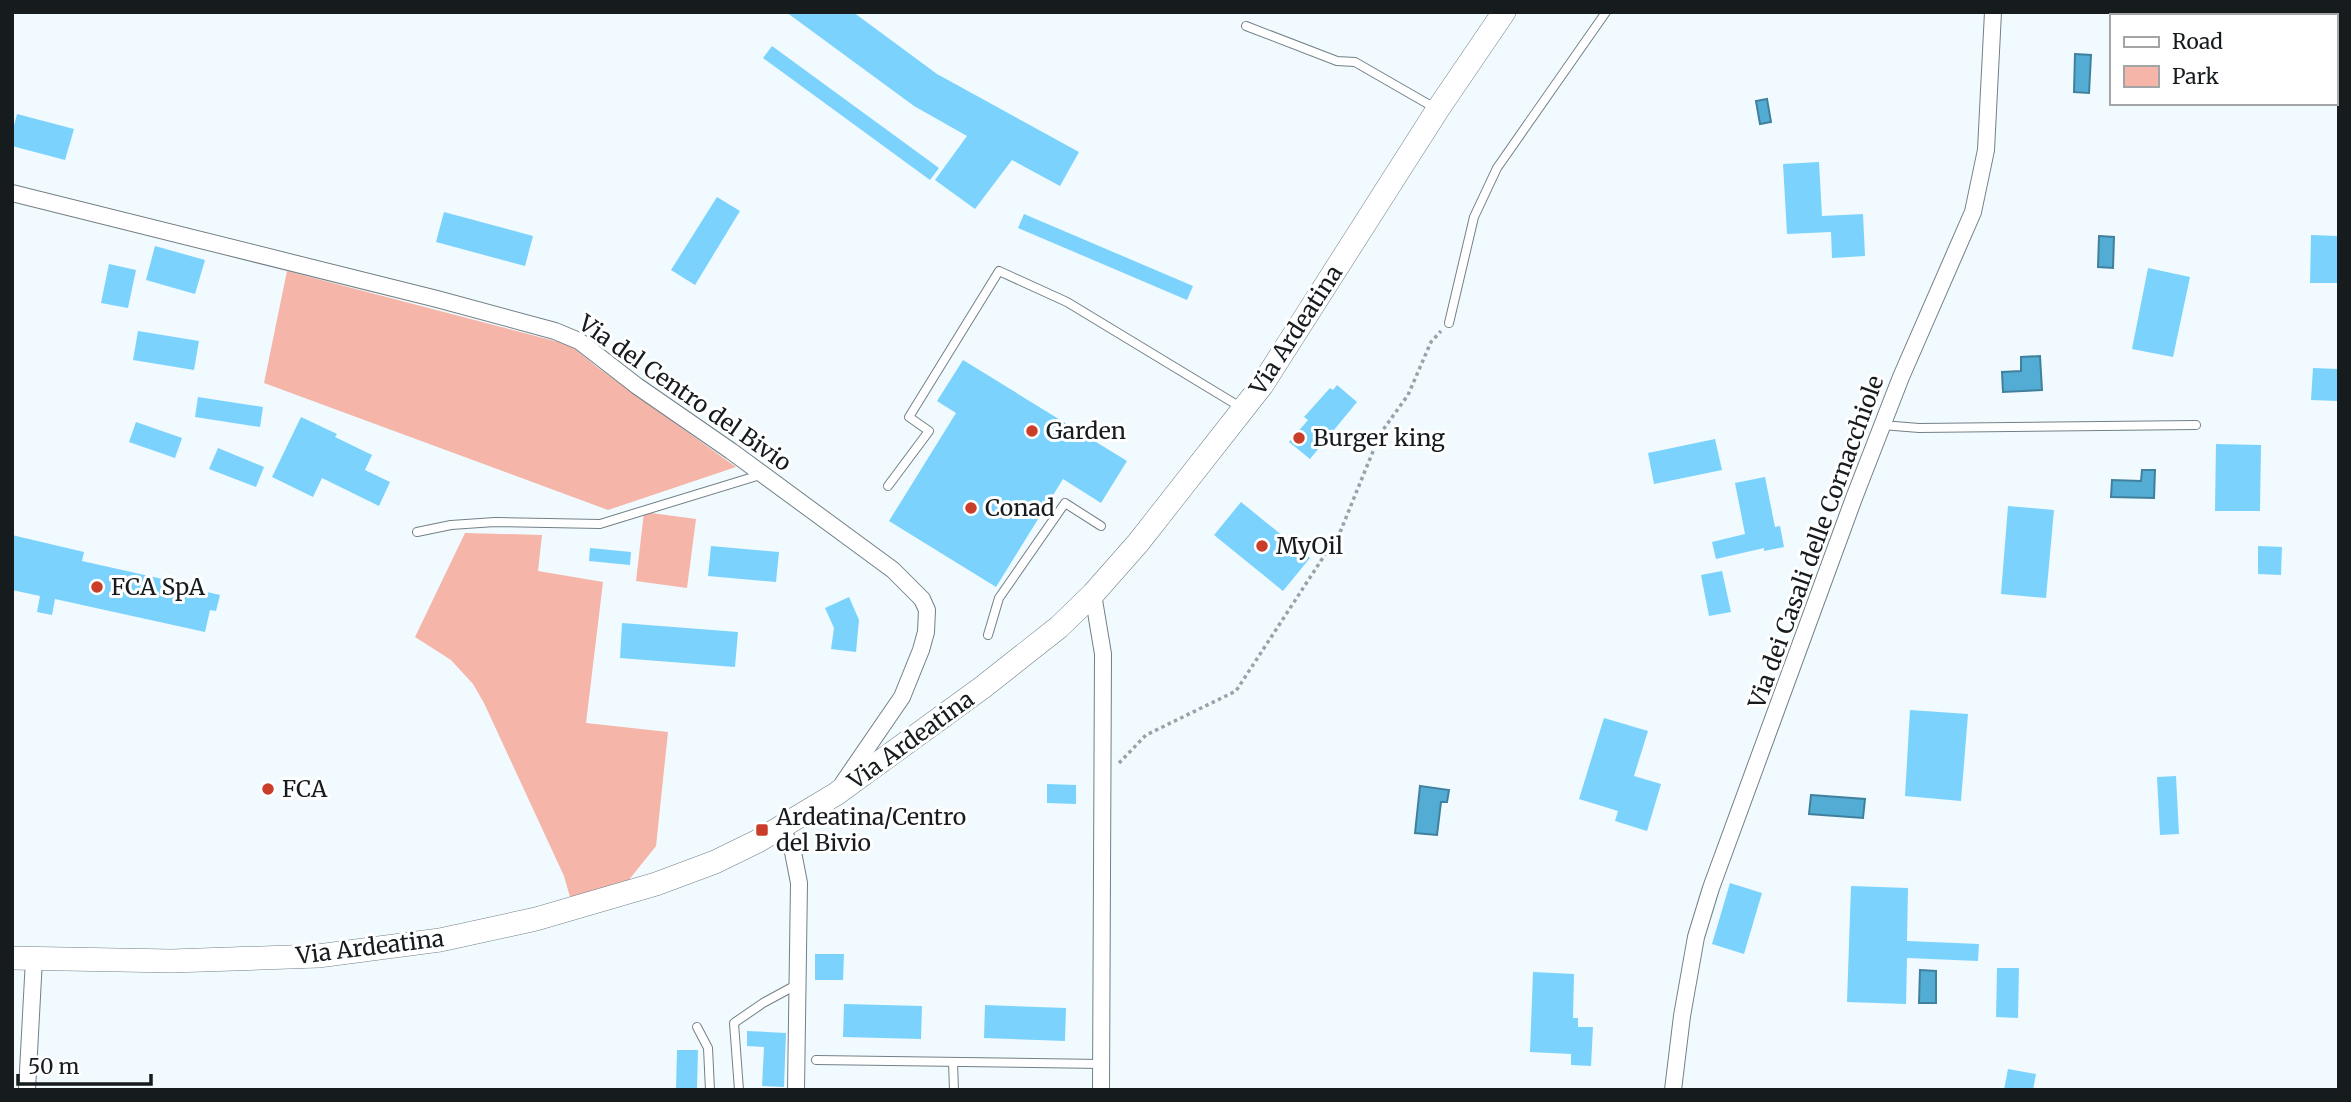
<svg xmlns="http://www.w3.org/2000/svg" width="2351" height="1102" font-family="Merriweather,serif">
<style>
.green{fill:#f5b5a8}
.water{fill:#53acd4;stroke:#41809d;stroke-width:2}
.building{fill:#7bd3fd}
.lines{fill:none;stroke-linecap:round;stroke-linejoin:round}
.service-casing{stroke:#728086;stroke-width:10}
.minor-casing{stroke:#728086;stroke-width:18}
.secondary-casing{stroke:#728086;stroke-width:24}
.path{stroke:#9aa2a6;stroke-width:3.5;stroke-dasharray:3.5 3.5;stroke-linecap:butt}
.service{stroke:#fff;stroke-width:8}
.minor{stroke:#fff;stroke-width:16}
.secondary{stroke:#fff;stroke-width:23}
.poi-dot{fill:#c93d29;stroke:#fff;stroke-width:2.5}
.labels{text-anchor:middle;stroke-width:6;stroke-linejoin:round;paint-order:stroke}
.street-label{font-size:23px;fill:#161b1e;stroke:#fff}
.poi-label{font-size:23px;fill:#161b1e;stroke:#fff;text-anchor:start}
</style>
<rect width="100%" height="100%" fill="#f1faff"/>
<!-- green -->
<g class="green">
<polygon points="287,271 570,345 597,367 736,467 608,510 264,383"/>
<polygon points="644,512 696,519 687,588 636,581"/>
<polygon points="465,533 542,535 538,571 603,582 586,723 668,732 656,846 628,881 570,897 564,876 484,703 473,684 451,660 415,637"/>
</g>
<!-- water -->
<g class="water">
<polygon points="2075,54 2091,55 2089,93 2074,92"/>
<polygon points="1767,99 1771,122 1760,124 1756,101"/>
<polygon points="2099,236 2114,237 2113,268 2098,267"/>
<polygon points="2040,356 2042,390 2003,392 2002,372 2021,371 2021,357"/>
<polygon points="2142,470 2155,470 2154,498 2111,497 2112,480 2141,481"/>
<polygon points="1420,786 1449,790 1447,802 1441,802 1437,835 1415,833"/>
<polygon points="1811,795 1865,799 1863,818 1809,814"/>
<polygon points="1920,970 1936,971 1936,1003 1919,1003"/>
</g>
<!-- building -->
<g class="building">
<polygon points="786,12 853,12 937,74 1079,152 1060,186 1012,160 975,209 935,180 967,136 914,106"/>
<polygon points="772,46 939,168 930,180 763,58"/>
<polygon points="17,114 74,129 65,160 12,146 12,133"/>
<polygon points="1819,162 1822,216 1863,214 1865,256 1832,258 1831,232 1787,234 1783,164"/>
<polygon points="717,197 740,211 695,285 671,270"/>
<polygon points="444,212 533,236 525,266 436,242"/>
<polygon points="1024,214 1193,286 1187,300 1018,228"/>
<polygon points="2311,235 2339,236 2339,283 2310,283"/>
<polygon points="155,246 205,260 195,294 146,280"/>
<polygon points="109,264 136,270 128,308 101,303"/>
<polygon points="2148,268 2190,277 2173,357 2132,349"/>
<polygon points="138,331 199,341 194,370 133,360"/>
<polygon points="963,360 1127,461 1101,503 1063,479 996,587 889,521 956,413 937,401"/>
<polygon points="2313,368 2339,369 2338,401 2311,400"/>
<polygon points="1337,385 1357,402 1310,459 1289,442 1308,420 1304,417 1330,388 1333,390"/>
<polygon points="198,397 263,407 260,427 195,417"/>
<polygon points="301,417 337,434 335,437 372,455 365,470 390,482 379,506 322,478 313,497 272,477"/>
<polygon points="136,422 182,438 175,458 129,442"/>
<polygon points="1715,439 1722,470 1654,484 1648,453"/>
<polygon points="2216,444 2261,445 2260,511 2215,511"/>
<polygon points="218,448 264,467 256,487 209,469"/>
<polygon points="1765,477 1775,527 1780,526 1784,547 1764,551 1764,548 1716,559 1712,542 1745,534 1735,483"/>
<polygon points="1241,502 1310,558 1283,591 1214,535"/>
<polygon points="2008,506 2054,510 2046,598 2001,594"/>
<polygon points="12,535 84,552 82,561 194,586 194,589 220,595 216,611 210,610 205,632 55,599 52,615 37,612 40,596 12,590"/>
<polygon points="711,546 779,552 776,582 708,576"/>
<polygon points="2258,546 2282,547 2281,575 2258,574"/>
<polygon points="590,548 631,552 630,565 589,561"/>
<polygon points="1722,571 1731,612 1709,616 1701,575"/>
<polygon points="849,597 859,620 856,652 831,649 834,628 825,608"/>
<polygon points="622,623 738,632 735,667 620,658"/>
<polygon points="1910,710 1968,714 1961,801 1905,796"/>
<polygon points="1604,718 1648,731 1634,776 1661,784 1647,831 1615,821 1618,811 1579,799"/>
<polygon points="2176,776 2179,834 2160,835 2157,777"/>
<polygon points="1047,784 1076,785 1076,804 1047,803"/>
<polygon points="1730,883 1762,893 1744,954 1712,944"/>
<polygon points="1851,886 1908,888 1907,941 1979,944 1978,961 1907,958 1906,1004 1847,1002"/>
<polygon points="815,954 844,954 843,980 815,980"/>
<polygon points="1997,968 2019,968 2018,1018 1996,1017"/>
<polygon points="1533,972 1574,974 1573,1018 1578,1018 1578,1027 1593,1027 1591,1066 1571,1065 1571,1054 1530,1052"/>
<polygon points="844,1004 922,1006 921,1039 843,1037"/>
<polygon points="985,1005 1066,1008 1065,1041 984,1038"/>
<polygon points="747,1031 786,1033 784,1087 762,1086 764,1047 747,1046"/>
<polygon points="677,1050 698,1050 697,1090 676,1090"/>
<polygon points="2008,1069 2036,1074 2033,1090 2004,1090"/>
</g>
<g class="lines">
<!-- service casing -->
<g class="service-casing">
<g id="service">
<polyline points="1246,26 1337,61 1355,62 1435,108"/>
<polyline points="1449,323 1474,217 1497,168 1606,12"/>
<polyline points="1882,425 1919,428 2196,425"/>
<polyline points="888,486 929,431 909,417 999,271 1067,302 1242,408"/>
<polyline points="417,532 451,525 495,522 600,524 763,474"/>
<polyline points="988,635 999,598 1065,503 1101,526"/>
<polyline points="697,1027 708,1048 710,1090"/>
<polyline points="816,1060 1101,1064"/>
<polyline points="953,1062 954,1090"/>
<polyline points="739,1090 734,1023 763,1003 798,984"/>
</g>
</g>
<!-- minor casing -->
<g class="minor-casing">
<g id="minor">
<polyline points="12,193 437,299 555,331 579,341 637,386 731,451 893,570 922,599 927,610 926,632 921,650 902,697 843,783"/>
<polyline points="1093,594 1103,654 1101,1090"/>
<polyline points="782,828 793,852 799,883 796,1090"/>
<polyline points="27,1090 34,959"/>
<polyline points="1673,1090 1682,1016 1696,937 1711,888 1854,498 1901,377 1973,212 1986,150 1993,12"/>
</g>
</g>
<!-- secondary casing -->
<g class="secondary-casing">
<polyline id="secondary" points="12,958 172,961 318,956 440,940 536,919 656,884 715,862 758,841 836,794 983,687 1059,627 1093,594 1138,543 1262,385 1438,109 1504,12"/>
</g>
<!-- path -->
<polyline class="path" points="1119,763 1146,735 1236,691 1341,530 1380,434 1408,395 1431,342 1441,331"/>
<!-- service -->
<use href="#service" class="service"/>
<!-- minor -->
<use href="#minor" class="minor"/>
<!-- secondary -->
<use href="#secondary" class="secondary"/>
</g>
<!-- markers -->
<g class="poi-dot">
<circle cx="1032" cy="431" r="7"/>
<circle cx="1299" cy="438" r="7"/>
<circle cx="971" cy="508" r="7"/>
<circle cx="1262" cy="546" r="7"/>
<circle cx="97" cy="587" r="7"/>
<circle cx="268" cy="789" r="7"/>
<rect x="755" y="823" width="14" height="14" rx="3.5"/>
</g>
<g class="labels">
<!-- street labels -->
<g class="street-label">
<text transform="translate(1296 330) rotate(-57)" y="8">Via Ardeatina</text>
<text transform="translate(685 393) rotate(35)" y="8">Via del Centro del Bivio</text>
<text transform="translate(1816 542) rotate(-70)" y="8">Via dei Casali delle Cornacchiole</text>
<text transform="translate(911 740) rotate(-36)" y="8">Via Ardeatina</text>
<text transform="translate(370 947) rotate(-7)" y="8">Via Ardeatina</text>
</g>
<!-- poi labels -->
<g class="poi-label">
<text x="1046" y="439">Garden</text>
<text x="1313" y="446">Burger king</text>
<text x="985" y="516">Conad</text>
<text x="1276" y="554">MyOil</text>
<text x="111" y="595">FCA SpA</text>
<text x="282" y="797">FCA</text>
<text x="776" y="825">Ardeatina/Centro<tspan x="776" dy="26">del Bivio</tspan></text>
</g>
</g>
<!-- border -->
<rect width="2351" height="1102" fill="none" stroke="#161b1e" stroke-width="28"/>
<!-- legend -->
<rect x="2110" y="14" width="228" height="91" fill="#ffffff" stroke="#a2a4a5" stroke-width="2"/>
<rect x="2124" y="37" width="35" height="10" fill="#ffffff" stroke="#a2a4a5" stroke-width="2"/>
<text x="2172" y="49" font-size="21" fill="#161b1e">Road</text>
<rect x="2124" y="66" width="35" height="21" fill="#f5b5a8" stroke="#a2a4a5" stroke-width="2"/>
<text x="2172" y="84" font-size="21" fill="#161b1e">Park</text>
<!-- scale -->
<path d="M18 1074v10h133v-10" fill="none" stroke="#161b1e" stroke-width="3.5"/>
<text x="28" y="1074" font-size="21" fill="#161b1e" stroke="#ffffff" stroke-width="5" paint-order="stroke">50 m</text>
</svg>
